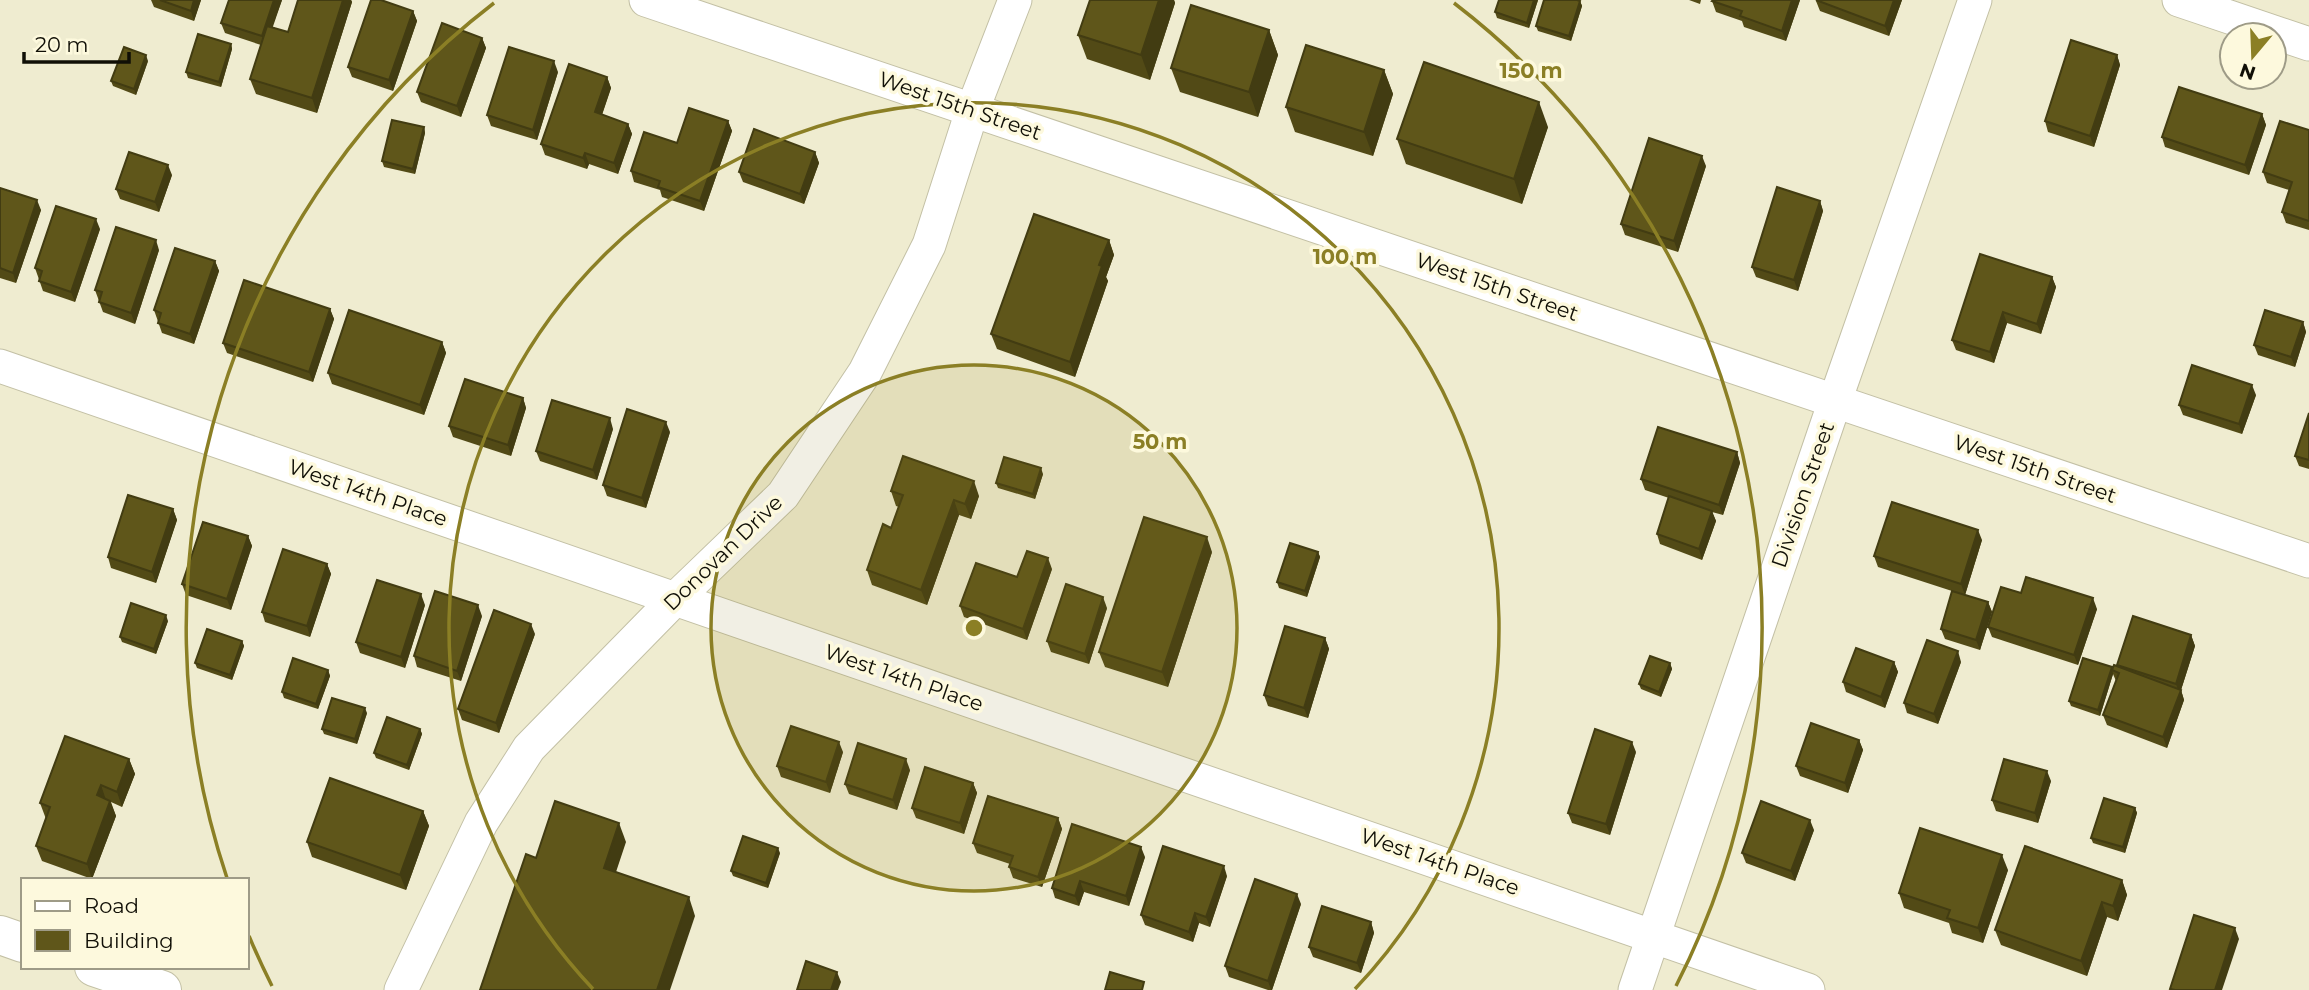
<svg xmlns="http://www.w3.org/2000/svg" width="2309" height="990" font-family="Montserrat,sans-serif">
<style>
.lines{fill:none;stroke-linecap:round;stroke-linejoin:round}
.minor-casing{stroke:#c3c0a5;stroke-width:35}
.primary-casing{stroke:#c3c0a5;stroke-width:40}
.minor{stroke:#fff;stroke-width:33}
.primary{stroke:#fff;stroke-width:38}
.wall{fill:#524a16}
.shaded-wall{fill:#423c12}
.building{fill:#5f561a;stroke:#423c12;stroke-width:2}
.ring{fill:none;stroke:#8b7f25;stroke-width:3.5}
.labels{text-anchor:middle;stroke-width:7;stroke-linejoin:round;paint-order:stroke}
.street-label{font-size:21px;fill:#100f06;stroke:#fdf9dd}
.centre{fill:#8b7f25;stroke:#fdf9dd;stroke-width:3.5}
.ring-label{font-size:21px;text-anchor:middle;font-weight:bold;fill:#8b7f25;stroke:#fdf9dd;stroke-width:7;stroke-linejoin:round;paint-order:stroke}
</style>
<rect width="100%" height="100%" fill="#efecd0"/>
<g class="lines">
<!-- minor casing -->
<g class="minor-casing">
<g id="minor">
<polyline points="646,0 2309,561"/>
<polyline points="2179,0 2309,44"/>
<polyline points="0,366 1808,990"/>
<polyline points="401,990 481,823 529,748 675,599 783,495 865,372 929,245 972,111 1015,0"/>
<polyline points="1635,990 1835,401 1975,0"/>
</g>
</g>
<!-- primary casing -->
<g class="primary-casing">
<g id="primary">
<polyline points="0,935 23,943"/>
<polyline points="94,967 162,990"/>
</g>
</g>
<!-- minor -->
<use href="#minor" class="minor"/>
<!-- primary -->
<use href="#primary" class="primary"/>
</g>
<!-- wall -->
<g class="wall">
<polygon points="151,0 201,0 194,21 154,7"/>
<polygon points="282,0 272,27 288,32 298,0 351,0 352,2 317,113 256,94 250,79 261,45 225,33 221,23"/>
<polygon points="1090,0 1174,0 1175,3 1150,80 1087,59 1078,35"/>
<polygon points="1499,0 1538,0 1529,28 1497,18 1495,12"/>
<polygon points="1689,0 1701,0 1700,4"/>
<polygon points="1800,0 1786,41 1744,27 1742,21 1716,12 1712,1"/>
<polygon points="1902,0 1889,36 1820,11 1816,1"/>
<polygon points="1580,1 1582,6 1571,41 1538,31 1536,26"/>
<polygon points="413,11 417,21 393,91 352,77 348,67"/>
<polygon points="1269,30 1278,55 1258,117 1180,92 1171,68"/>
<polygon points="482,38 486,48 461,117 421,102 417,92"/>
<polygon points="231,44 232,49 221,87 188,78 186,72"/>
<polygon points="2117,55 2120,65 2094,147 2048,132 2045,121"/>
<polygon points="148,61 136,95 113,86 111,81"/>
<polygon points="1384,70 1393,94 1373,156 1295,132 1286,107"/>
<polygon points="558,72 537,140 491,126 487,115"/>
<polygon points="607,77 611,88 602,115 628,124 632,134 618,174 589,164 587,169 545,155 541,144"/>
<polygon points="2262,114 2266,125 2249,175 2165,147 2162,137"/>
<polygon points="728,121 732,131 704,211 662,197 660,190 634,182 631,171 677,143"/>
<polygon points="424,127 425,133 415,174 384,167 382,161"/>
<polygon points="1548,127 1522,204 1406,164 1397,139"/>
<polygon points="2309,130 2309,230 2286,223 2282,212 2289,190 2267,183 2263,172"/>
<polygon points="815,152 819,163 804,204 743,182 739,172"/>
<polygon points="1706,166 1678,252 1625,235 1621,224"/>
<polygon points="172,175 159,212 120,199 116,189"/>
<polygon points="0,188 41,210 16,283 0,278"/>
<polygon points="1820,201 1823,211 1798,291 1756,277 1752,267"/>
<polygon points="100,229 75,302 43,291 35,268"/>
<polygon points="1109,240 1114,255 1106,277 1108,281 1075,377 997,349 991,334"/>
<polygon points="159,250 135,324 103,312 95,290"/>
<polygon points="215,261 219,271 194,344 162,333 154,310"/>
<polygon points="2052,277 2056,287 2041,334 2007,323 1994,363 1956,350 1952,340"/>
<polygon points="330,309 334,319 313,382 227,353 223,343"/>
<polygon points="2303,322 2306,332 2295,367 2258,355 2254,345"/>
<polygon points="442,342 446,353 424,415 332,384 328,373"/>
<polygon points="2256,395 2242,434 2183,415 2179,405"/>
<polygon points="523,398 526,408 511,456 453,437 449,426"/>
<polygon points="2309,413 2309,469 2299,466 2295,456"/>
<polygon points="613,429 597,480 540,461 536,451"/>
<polygon points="670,432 646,508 607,496 603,485"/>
<polygon points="1737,452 1740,463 1723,515 1712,512 1716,521 1702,560 1660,544 1657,534 1669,498 1645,490 1641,479"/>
<polygon points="1043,474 1035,499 998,488 996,483"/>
<polygon points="891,491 979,496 971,519 959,515 927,605 872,585 867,570 891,528 899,507 896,506"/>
<polygon points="173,509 177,520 156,583 111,568 108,557"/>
<polygon points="248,536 252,546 231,610 186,595 182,584"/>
<polygon points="1982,540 1965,595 1988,602 1992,612 1980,650 1945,639 1941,629 1952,591 1878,567 1874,556"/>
<polygon points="1212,552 1168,687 1105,667 1099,652"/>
<polygon points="1318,552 1320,557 1307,597 1279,588 1277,582"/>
<polygon points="327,564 331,574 310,637 265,622 262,612"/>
<polygon points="1052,569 1027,640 964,617 960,606"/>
<polygon points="2021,593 2097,609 2078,665 1992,637 1988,627"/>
<polygon points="425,605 405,668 360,653 356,642"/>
<polygon points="1107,608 1089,664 1051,652 1047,641"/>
<polygon points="482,616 461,681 417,667 414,656"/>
<polygon points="168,621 156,654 122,642 120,637"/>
<polygon points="535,634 499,733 462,720 458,709"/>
<polygon points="2191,635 2195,646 2181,690 2184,700 2167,748 2107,725 2103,715 2116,681 2113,674 2100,716 2071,706 2069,701 2113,669 2118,667 2117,665"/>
<polygon points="1325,638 1329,649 1308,718 1268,706 1264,695"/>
<polygon points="242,641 244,646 232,680 197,668 195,663"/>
<polygon points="1894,662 1898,672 1885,708 1846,692 1843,682"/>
<polygon points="1961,662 1938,724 1907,713 1904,703"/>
<polygon points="1670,663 1672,669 1661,697 1641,689 1639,684"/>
<polygon points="328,670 330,676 318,709 284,698 282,692"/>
<polygon points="367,713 357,744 324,734 322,729"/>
<polygon points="420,729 422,734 409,770 376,758 374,753"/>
<polygon points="1859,740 1863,750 1848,793 1800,776 1796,766"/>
<polygon points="843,752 830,793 781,777 777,766"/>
<polygon points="1636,752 1610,835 1572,823 1568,813"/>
<polygon points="129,759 135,774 122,807 111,802 116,816 92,879 42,861 36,846 46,819 40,803"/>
<polygon points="910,770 897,810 849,794 845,784"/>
<polygon points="2051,781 2038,823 1996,811 1992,800"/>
<polygon points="973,783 977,793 964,834 916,818 912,808"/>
<polygon points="2135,808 2137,813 2125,853 2093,843 2091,838"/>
<polygon points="423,811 429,826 406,890 312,857 307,842"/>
<polygon points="1058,818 1062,829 1042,887 1013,878 1009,867 1010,864 977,853 973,843"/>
<polygon points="1814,830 1795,881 1746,863 1742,853"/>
<polygon points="780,853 768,888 733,876 731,871"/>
<polygon points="1145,857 1129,906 1084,892 1079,906 1055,898 1052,888"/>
<polygon points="2008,870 1983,943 1952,933 1949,923 1904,908 1899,893"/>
<polygon points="1227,876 1210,927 1199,923 1193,942 1145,925 1141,915"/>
<polygon points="2122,880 2127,895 2118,921 2107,917 2087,976 2001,945 1995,930"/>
<polygon points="1301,904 1272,990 1268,990 1229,977 1225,966"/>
<polygon points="1371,922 1374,933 1361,973 1313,957 1309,947"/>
</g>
<!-- shaded-wall -->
<g class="shaded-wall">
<polygon points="194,0 201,0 194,21 191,11"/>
<polygon points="274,0 282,0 266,47 262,36"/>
<polygon points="343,0 351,0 352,2 317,113 312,98"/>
<polygon points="1159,0 1174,0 1175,3 1150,80 1141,55"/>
<polygon points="1534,0 1538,0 1529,28 1527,23"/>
<polygon points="1792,0 1800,0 1786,41 1782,31"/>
<polygon points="1894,0 1902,0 1889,36 1885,26"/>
<polygon points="1580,1 1582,6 1571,41 1569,36"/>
<polygon points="413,11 417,21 393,91 389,80"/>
<polygon points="1269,30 1278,55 1258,117 1249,92"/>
<polygon points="482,38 486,48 461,117 457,106"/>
<polygon points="231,44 232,49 221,87 219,82"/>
<polygon points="146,55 148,61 136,95 134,89"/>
<polygon points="2117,55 2120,65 2094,147 2090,136"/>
<polygon points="554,61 558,72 537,140 533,130"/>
<polygon points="1384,70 1393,94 1373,156 1364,132"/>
<polygon points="607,77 611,88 599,123 595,112"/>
<polygon points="1539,102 1548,127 1522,204 1514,179"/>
<polygon points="2262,114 2266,125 2249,175 2245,165"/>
<polygon points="728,121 732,131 704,211 700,201"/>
<polygon points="628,124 632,134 618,174 614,163"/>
<polygon points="424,127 425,133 415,174 413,169"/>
<polygon points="815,152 819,163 804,204 800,194"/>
<polygon points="585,153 589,164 587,169 583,158"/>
<polygon points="1702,156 1706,166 1678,252 1674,241"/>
<polygon points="168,165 172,175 159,212 155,202"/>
<polygon points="37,200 41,210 16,283 13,273"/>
<polygon points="1820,201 1823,211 1798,291 1794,280"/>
<polygon points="96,219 100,229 75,302 71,292"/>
<polygon points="156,240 159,250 135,324 131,313"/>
<polygon points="1109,240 1114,255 1106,277 1108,281 1075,377 1070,362 1099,265"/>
<polygon points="215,261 219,271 194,344 190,334"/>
<polygon points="2052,277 2056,287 2041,334 2037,324"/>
<polygon points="330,309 334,319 313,382 309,372"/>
<polygon points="2003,312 2007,323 1994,363 1990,352"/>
<polygon points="2303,322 2306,332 2295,367 2291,357"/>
<polygon points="442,342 446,353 424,415 420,405"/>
<polygon points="2252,385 2256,395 2242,434 2239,424"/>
<polygon points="523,398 526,408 511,456 508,445"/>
<polygon points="610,418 613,429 597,480 593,470"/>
<polygon points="666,422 670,432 646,508 642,498"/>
<polygon points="1737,452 1740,463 1723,515 1719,505"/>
<polygon points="1041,468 1043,474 1035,499 1033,494"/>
<polygon points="974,481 979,496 971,519 965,504"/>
<polygon points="954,500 959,515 927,605 921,590"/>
<polygon points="173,509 177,520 156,583 152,572"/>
<polygon points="1712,511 1716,521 1702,560 1699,549"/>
<polygon points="1978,530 1982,540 1965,595 1961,584"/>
<polygon points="248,536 252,546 231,610 227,599"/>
<polygon points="1207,537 1212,552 1168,687 1162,672"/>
<polygon points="1318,552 1320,557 1307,597 1305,591"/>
<polygon points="1048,558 1052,569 1027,640 1023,629"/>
<polygon points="327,564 331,574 310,637 307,626"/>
<polygon points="421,594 425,605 405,668 401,657"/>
<polygon points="1103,597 1107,608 1089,664 1085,654"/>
<polygon points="2093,598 2097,609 2078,665 2074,655"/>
<polygon points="1988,602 1992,612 1980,650 1976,640"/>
<polygon points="478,605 482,616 461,681 457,671"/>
<polygon points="166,615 168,621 156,654 154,649"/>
<polygon points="531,624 535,634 499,733 496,723"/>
<polygon points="2191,635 2195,646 2181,690 2184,700 2167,748 2163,737 2179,693 2176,684"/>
<polygon points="1325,638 1329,649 1308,718 1304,708"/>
<polygon points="242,641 244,646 232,680 230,675"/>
<polygon points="1958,651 1961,662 1938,724 1934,714"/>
<polygon points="1894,662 1898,672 1885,708 1881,697"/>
<polygon points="1670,663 1672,669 1661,697 1659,692"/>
<polygon points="2112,667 2113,674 2100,716 2098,710"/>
<polygon points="328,670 330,676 318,709 316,704"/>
<polygon points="365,708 367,713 357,744 355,739"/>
<polygon points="420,729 422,734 409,770 407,765"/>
<polygon points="1859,740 1863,750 1848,793 1845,783"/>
<polygon points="839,742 843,752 830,793 826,782"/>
<polygon points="1632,742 1636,752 1610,835 1606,824"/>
<polygon points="129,759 135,774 122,807 117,792"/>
<polygon points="906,759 910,770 897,810 893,800"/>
<polygon points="2047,771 2051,781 2038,823 2035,813"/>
<polygon points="973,783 977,793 964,834 960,823"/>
<polygon points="101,785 106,800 97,795"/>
<polygon points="110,801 116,816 92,879 87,864"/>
<polygon points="2135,808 2137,813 2125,853 2123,847"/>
<polygon points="423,811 429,826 406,890 400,875"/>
<polygon points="1058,818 1062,829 1042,887 1038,877"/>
<polygon points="1810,820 1814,830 1795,881 1791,871"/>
<polygon points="619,823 626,842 611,887 604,868"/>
<polygon points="1141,847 1145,857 1129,906 1126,896"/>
<polygon points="778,848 780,853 768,888 766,883"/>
<polygon points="2002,855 2008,870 1983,943 1978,928"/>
<polygon points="1224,866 1227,876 1210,927 1206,917"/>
<polygon points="2122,880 2127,895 2118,921 2113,906"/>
<polygon points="1080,881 1084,892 1079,906 1075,896"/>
<polygon points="1297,894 1301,904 1272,990 1271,990 1268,981"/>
<polygon points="689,897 695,916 670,990 657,990"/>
<polygon points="2102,902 2107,917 2087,976 2081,961"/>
<polygon points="1195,913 1199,923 1193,942 1189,932"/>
<polygon points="1371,922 1374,933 1361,973 1357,963"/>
<polygon points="2235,928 2239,939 2222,990 2215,990"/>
<polygon points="837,972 841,982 838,990 831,990"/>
</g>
<!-- building -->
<g class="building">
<polygon points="160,0 194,0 191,11"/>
<polygon points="229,0 274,0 262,36 221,23"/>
<polygon points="298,0 343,0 312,98 250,79 267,26 288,32"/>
<polygon points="371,0 381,0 413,11 389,80 348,67"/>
<polygon points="1090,0 1159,0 1141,55 1078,35"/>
<polygon points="1499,0 1534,0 1527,23 1495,12"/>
<polygon points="1544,0 1577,0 1580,1 1569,36 1536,26"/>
<polygon points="1713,0 1792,0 1782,31 1740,16 1742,11 1712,1"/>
<polygon points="1816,0 1894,0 1885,26"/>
<polygon points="1191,5 1269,30 1249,92 1171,68"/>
<polygon points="442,23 482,38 457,106 417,92"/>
<polygon points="198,34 231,44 219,82 186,72"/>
<polygon points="2071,40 2117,55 2090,136 2045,121"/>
<polygon points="1306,45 1384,70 1364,132 1286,107"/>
<polygon points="124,47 146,55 134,89 111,81"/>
<polygon points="509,47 554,61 533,130 487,115"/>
<polygon points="1424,62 1539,102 1514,179 1397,139"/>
<polygon points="569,64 607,77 595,112 628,124 614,163 585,153 583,158 541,144"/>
<polygon points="2179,87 2262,114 2245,165 2162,137"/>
<polygon points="689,108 728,121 700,201 658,187 660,181 631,171 644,132 677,143"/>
<polygon points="392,120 424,127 413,169 382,161"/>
<polygon points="2280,121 2309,130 2309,221 2282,212 2292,182 2263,172"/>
<polygon points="754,129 815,152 800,194 739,172"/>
<polygon points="1649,138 1702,156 1674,241 1621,224"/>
<polygon points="129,152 168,165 155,202 116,189"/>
<polygon points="1777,187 1820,201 1794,280 1752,267"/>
<polygon points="0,188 37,200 13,273 0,268"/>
<polygon points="56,206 96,219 71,292 39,281 42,271 35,268"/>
<polygon points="1034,214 1109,240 1099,265 1102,266 1070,362 991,334"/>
<polygon points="116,227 156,240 131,313 99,302 102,292 95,290"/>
<polygon points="175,248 215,261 190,334 158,323 161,313 154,310"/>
<polygon points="1980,254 2052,277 2037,324 2003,312 1990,352 1952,340"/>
<polygon points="244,280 330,309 309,372 223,343"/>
<polygon points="349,310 442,342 420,405 328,373"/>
<polygon points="2265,310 2303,322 2291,357 2254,345"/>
<polygon points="2192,365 2252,385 2239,424 2179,405"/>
<polygon points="465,379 523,398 508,445 449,426"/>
<polygon points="552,400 610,418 593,470 536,451"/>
<polygon points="627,409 666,422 642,498 603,485"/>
<polygon points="2309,413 2309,460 2295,456"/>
<polygon points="1658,427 1737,452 1719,505 1641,479"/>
<polygon points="903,456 974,481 965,504 954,500 921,590 867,570 883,524 891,528 903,495 891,491"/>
<polygon points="1004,457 1041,468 1033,494 996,483"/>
<polygon points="128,495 173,509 152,572 108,557"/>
<polygon points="1669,496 1712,511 1699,549 1657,534"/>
<polygon points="1892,502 1978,530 1961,584 1874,556"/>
<polygon points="1144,517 1207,537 1162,672 1099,652"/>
<polygon points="203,522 248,536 227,599 182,584"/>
<polygon points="1290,543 1318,552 1305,591 1277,582"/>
<polygon points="283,549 327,564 307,626 262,612"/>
<polygon points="1027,551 1048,558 1023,629 960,606 976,563 1017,577"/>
<polygon points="2026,577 2093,598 2074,655 1988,627 2001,587 2021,593"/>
<polygon points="377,580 421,594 401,657 356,642"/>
<polygon points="1066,584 1103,597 1085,654 1047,641"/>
<polygon points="435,591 478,605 457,671 414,656"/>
<polygon points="1952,591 1988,602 1976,640 1941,629"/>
<polygon points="131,603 166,615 154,649 120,637"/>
<polygon points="494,610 531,624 496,723 458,709"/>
<polygon points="2133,616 2191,635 2176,684 2117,665"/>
<polygon points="1285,626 1325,638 1304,708 1264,695"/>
<polygon points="207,629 242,641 230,675 195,663"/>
<polygon points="1927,640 1958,651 1934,714 1904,703"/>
<polygon points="1856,648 1894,662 1881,697 1843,682"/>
<polygon points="1650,656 1670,663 1659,692 1639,684"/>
<polygon points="293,658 328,670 316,704 282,692"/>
<polygon points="2083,658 2112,667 2098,710 2069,701"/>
<polygon points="2114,665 2181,690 2163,737 2103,715 2119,673 2112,670"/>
<polygon points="332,698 365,708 355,739 322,729"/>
<polygon points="387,717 420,729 407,765 374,753"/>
<polygon points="1811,723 1859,740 1845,783 1796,766"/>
<polygon points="791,726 839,742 826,782 777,766"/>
<polygon points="1595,729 1632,742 1606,824 1568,813"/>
<polygon points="65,736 129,759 117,792 101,785 97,795 110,801 87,864 36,846 50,807 40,803"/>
<polygon points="858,743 906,759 893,800 845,784"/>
<polygon points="2004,759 2047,771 2035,813 1992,800"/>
<polygon points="925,767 973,783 960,823 912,808"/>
<polygon points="330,778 423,811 400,875 307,842"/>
<polygon points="988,796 1058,818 1038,877 1009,867 1013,856 973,843"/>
<polygon points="2104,798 2135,808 2123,847 2091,838"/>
<polygon points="555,801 619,823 604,868 689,897 657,990 480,990 526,854 536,858"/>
<polygon points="1761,801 1810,820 1791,871 1742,853"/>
<polygon points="1072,824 1141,847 1126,896 1080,881 1075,896 1052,888"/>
<polygon points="1920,828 2002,855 1978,928 1947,918 1950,910 1899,893"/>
<polygon points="743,836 778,848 766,883 731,871"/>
<polygon points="1163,846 1224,866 1206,917 1195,913 1189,932 1141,915"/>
<polygon points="2025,846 2122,880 2113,906 2102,902 2081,961 1995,930"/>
<polygon points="1255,879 1297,894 1268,981 1225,966"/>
<polygon points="1322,906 1371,922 1357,963 1309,947"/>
<polygon points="2194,915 2235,928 2215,990 2175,990 2170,989"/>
<polygon points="806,961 837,972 831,990 797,990"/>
<polygon points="1110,972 1144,982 1142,990 1105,990"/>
</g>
<!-- distance rings -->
<circle cx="974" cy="628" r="263" fill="#8b7f25" fill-opacity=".12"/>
<g class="ring">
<circle cx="974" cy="628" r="263"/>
<path d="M593 989A525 525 0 1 1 1355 989"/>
<path d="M272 986A788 788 0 0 1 249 936M227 878A788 788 0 0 1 494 3M1454 3A788 788 0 0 1 1676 986"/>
</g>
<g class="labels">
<!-- street labels -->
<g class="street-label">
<text transform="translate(960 106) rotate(19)" y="7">West 15th Street</text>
<text transform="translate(1497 287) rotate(19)" y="7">West 15th Street</text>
<text transform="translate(2035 469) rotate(19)" y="7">West 15th Street</text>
<text transform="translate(368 493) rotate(19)" y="7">West 14th Place</text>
<text transform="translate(1803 495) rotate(-71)" y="7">Division Street</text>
<text transform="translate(723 553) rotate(-44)" y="7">Donovan Drive</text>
<text transform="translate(904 678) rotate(19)" y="7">West 14th Place</text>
<text transform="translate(1440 862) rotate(19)" y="7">West 14th Place</text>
</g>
</g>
<circle cx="974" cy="628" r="10" class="centre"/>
<g class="ring-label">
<text x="1531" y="78">150 m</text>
<text x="1345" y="264">100 m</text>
<text x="1160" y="449">50 m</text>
</g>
<!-- legend -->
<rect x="21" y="878" width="228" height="91" fill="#fdf9dd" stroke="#9e9b87" stroke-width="2"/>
<rect x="35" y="901" width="35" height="10" fill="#ffffff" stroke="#9e9b87" stroke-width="2"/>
<text x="84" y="913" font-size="21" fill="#100f06">Road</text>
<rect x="35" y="930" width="35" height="21" fill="#5f561a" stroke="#9e9b87" stroke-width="2"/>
<text x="84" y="948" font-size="21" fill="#100f06">Building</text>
<!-- north arrow -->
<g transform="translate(2253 56) rotate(199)"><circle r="33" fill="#fdf9dd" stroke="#9e9b87" stroke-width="2"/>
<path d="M0-5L12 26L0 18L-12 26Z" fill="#8b7f25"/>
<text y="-10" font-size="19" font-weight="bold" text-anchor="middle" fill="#100f06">N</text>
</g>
<!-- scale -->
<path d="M24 52v10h105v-10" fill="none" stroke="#100f06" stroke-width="3.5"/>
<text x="35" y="52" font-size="21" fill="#100f06" stroke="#fdf9dd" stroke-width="5" paint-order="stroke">20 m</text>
</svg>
